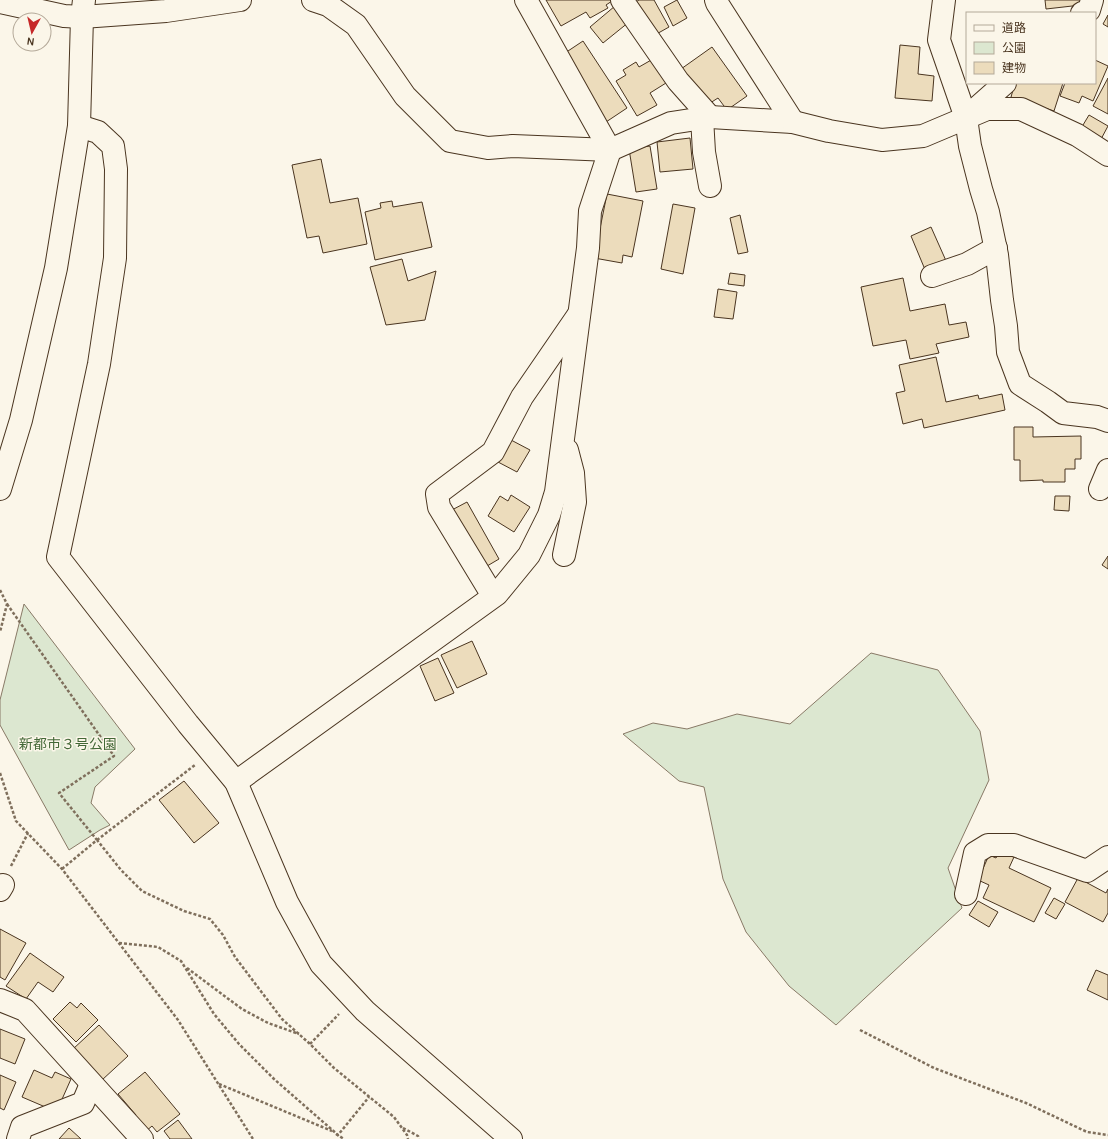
<svg xmlns="http://www.w3.org/2000/svg" width="1108" height="1139" font-family="Karla,'Noto Sans JP',sans-serif">
<style>
.green{fill:#dce7d0;stroke:#887966}
.building{fill:#ecdcbc;stroke:#4a3520}
.lines{fill:none;stroke-linecap:round;stroke-linejoin:round}
.minor-casing{stroke:#4a3520;stroke-width:24}
.path{stroke:#7f6f5c;stroke-width:2.5;stroke-dasharray:3 2;stroke-linecap:butt}
.minor{stroke:#fbf6e9;stroke-width:22}
.labels{text-anchor:middle;stroke-width:3;stroke-linejoin:round;paint-order:stroke}
.park-label{font-size:14px;fill:#436837;stroke:#fbf6e9}
</style>
<rect width="100%" height="100%" fill="#fbf6e9"/>
<!-- green -->
<g class="green">
<polygon points="24,604 135,749 95,787 91,803 110,825 100,830 69,850 0,725 0,700"/>
<polygon points="871,653 938,670 980,731 989,780 948,868 962,908 836,1025 789,986 746,932 723,879 704,787 679,781 623,734 653,723 687,729 737,714 790,724"/>
</g>
<!-- building -->
<g class="building">
<polygon points="546,0 611,0 612,1 606,5 608,8 590,18 586,12 561,26"/>
<polygon points="639,0 654,0 669,27 653,36 634,3"/>
<polygon points="677,0 687,18 673,26 664,7"/>
<polygon points="1045,0 1081,0 1081,5 1046,9"/>
<polygon points="615,6 629,22 603,43 590,27"/>
<polygon points="1108,15 1108,27 1103,24"/>
<polygon points="583,41 627,108 606,122 562,55"/>
<polygon points="900,45 920,47 918,74 934,76 932,101 895,98"/>
<polygon points="712,47 747,96 727,110 718,98 707,105 681,69"/>
<polygon points="653,59 666,83 650,93 657,105 637,116 616,81 626,75 623,70 636,62 639,67"/>
<polygon points="1095,60 1108,66 1093,101 1082,96 1079,103 1060,96 1065,83 1095,83"/>
<polygon points="1108,78 1108,114 1093,106"/>
<polygon points="1015,83 1063,83 1054,111 1011,97"/>
<polygon points="1089,115 1108,126 1100,141 1080,130"/>
<polygon points="690,138 693,169 660,172 657,142"/>
<polygon points="650,146 657,189 636,192 629,149"/>
<polygon points="321,159 330,203 358,198 367,244 323,253 319,236 307,238 292,165"/>
<polygon points="607,194 643,201 632,257 623,255 622,263 594,258"/>
<polygon points="392,201 393,207 422,202 432,247 375,260 365,212 381,208 380,203"/>
<polygon points="673,204 695,208 683,274 661,269"/>
<polygon points="740,215 748,252 738,254 730,218"/>
<polygon points="931,227 947,263 926,272 911,236"/>
<polygon points="402,259 408,281 436,271 425,320 386,325 370,267"/>
<polygon points="730,273 745,275 744,286 728,284"/>
<polygon points="903,278 910,311 945,304 949,325 966,322 969,337 936,344 939,353 910,359 906,340 873,346 861,287"/>
<polygon points="718,289 737,292 733,319 714,317"/>
<polygon points="936,357 946,402 978,395 979,399 1002,394 1005,410 924,428 922,419 903,424 896,393 905,391 899,365"/>
<polygon points="1014,427 1033,427 1033,437 1081,436 1081,459 1075,459 1075,469 1065,469 1065,482 1043,482 1043,480 1020,481 1020,460 1014,460"/>
<polygon points="511,440 530,450 517,472 498,462"/>
<polygon points="511,495 530,507 514,532 488,516 500,496 508,501"/>
<polygon points="1055,496 1070,496 1069,511 1054,510"/>
<polygon points="467,502 499,559 482,569 450,511"/>
<polygon points="1108,556 1108,569 1102,565"/>
<polygon points="472,641 487,674 457,688 441,655"/>
<polygon points="438,658 454,693 435,701 420,666"/>
<polygon points="184,781 219,823 194,843 159,800"/>
<polygon points="1000,851 1014,857 1009,868 1051,888 1034,922 983,898 989,885 978,880 989,855 996,858"/>
<polygon points="1078,878 1106,893 1108,889 1108,913 1103,922 1065,902"/>
<polygon points="1054,898 1065,904 1056,919 1045,913"/>
<polygon points="978,901 998,912 989,927 969,915"/>
<polygon points="0,929 26,943 5,980 0,977"/>
<polygon points="30,953 64,977 53,992 38,982 26,999 6,986"/>
<polygon points="1096,970 1108,975 1108,1000 1087,990"/>
<polygon points="70,1002 77,1008 81,1003 98,1020 76,1042 53,1019"/>
<polygon points="99,1025 128,1056 102,1080 73,1049"/>
<polygon points="0,1029 25,1039 15,1064 0,1058"/>
<polygon points="34,1070 52,1078 55,1072 71,1079 59,1106 50,1109 22,1097"/>
<polygon points="145,1072 180,1114 157,1132 152,1126 145,1132 132,1117 136,1115 118,1094"/>
<polygon points="0,1075 16,1082 4,1110 0,1108"/>
<polygon points="178,1120 192,1139 170,1139 164,1131"/>
<polygon points="69,1128 81,1139 59,1139"/>
</g>
<g class="lines">
<!-- minor casing -->
<g class="minor-casing">
<g id="minor">
<polyline points="313,0 328,5 356,25 405,96 450,141 488,148 513,146 610,150 671,123 710,117 793,122 829,131 882,140 923,136 987,109 1021,109 1077,135 1108,155"/>
<polyline points="622,0 678,81 710,117"/>
<polyline points="716,0 717,3 793,122"/>
<polyline points="944,0 939,40 966,118 970,146 981,189 988,212 997,255 1002,300 1006,326 1008,352 1020,384 1048,402 1063,413 1097,417 1108,421"/>
<polyline points="0,2 64,16 82,17 166,11 240,0"/>
<polyline points="1082,13 1089,10 1092,0"/>
<polyline points="970,114 1005,83"/>
<polyline points="702,118 704,152 710,186"/>
<polyline points="79,126 98,132 113,146 116,169 115,258 99,364 58,557 188,724 236,782 287,902 321,964 365,1011 511,1139"/>
<polyline points="932,276 967,264 996,248"/>
<polyline points="0,489 21,420 56,268 79,126 82,17 84,0"/>
<polyline points="1100,489 1108,470"/>
<polyline points="564,555 575,502 573,473 567,450"/>
<polyline points="493,596 439,507 437,494 493,452 522,397 579,314"/>
<polyline points="236,782 497,594 529,555 549,515 556,492 588,248 590,211 610,150 526,0"/>
<polyline points="0,890 3,885"/>
<polyline points="966,894 975,853 988,845 1014,845 1087,871 1108,857"/>
<polyline points="0,1000 25,1010 142,1139"/>
<polyline points="18,1139 22,1127 83,1103 91,1084"/>
</g>
</g>
<!-- path -->
<g class="path">
<polyline points="0,590 7,604 0,632"/>
<polyline points="7,604 114,756 59,793 97,840"/>
<polyline points="0,773 16,821 62,869 178,1020 253,1139"/>
<polyline points="97,840 195,765"/>
<polyline points="11,866 28,833"/>
<polyline points="62,869 97,840 121,870 142,891 184,911 210,919 223,935 235,957 282,1019 310,1044 334,1068 394,1117 407,1135 408,1139"/>
<polyline points="119,943 158,947 181,961 214,1014 239,1044 274,1079 338,1135 369,1097"/>
<polyline points="187,968 242,1009 268,1023 299,1034"/>
<polyline points="860,1030 934,1068 1026,1103 1087,1132 1108,1135"/>
<polyline points="310,1044 339,1014"/>
<polyline points="219,1084 332,1131"/>
<polyline points="403,1128 418,1136 419,1139"/>
<polyline points="336,1134 344,1139"/>
</g>
<!-- minor -->
<use href="#minor" class="minor"/>
</g>
<g class="labels">
<!-- park labels -->
<g class="park-label">
<text x="68" y="749">新都市３号公園</text>
</g>
</g>
<!-- legend -->
<rect x="966" y="12" width="130" height="72" fill="#fbf6e9" stroke="#b4a999"/>
<rect x="974" y="25" width="20" height="6" fill="#fbf6e9" stroke="#b4a999"/>
<text x="1002" y="32" font-size="12" fill="#4a3520">道路</text>
<rect x="974" y="42" width="20" height="12" fill="#dce7d0" stroke="#b4a999"/>
<text x="1002" y="52" font-size="12" fill="#4a3520">公園</text>
<rect x="974" y="62" width="20" height="12" fill="#ecdcbc" stroke="#b4a999"/>
<text x="1002" y="72" font-size="12" fill="#4a3520">建物</text>
<!-- north arrow -->
<g transform="translate(32 32) rotate(188)"><circle r="19" fill="#fbf6e9" stroke="#b4a999"/>
<path d="M0-3L7 15L0 10L-7 15Z" fill="#c62828"/>
<text y="-6" font-size="11" font-weight="bold" text-anchor="middle" fill="#4a3520">N</text>
</g>
</svg>
